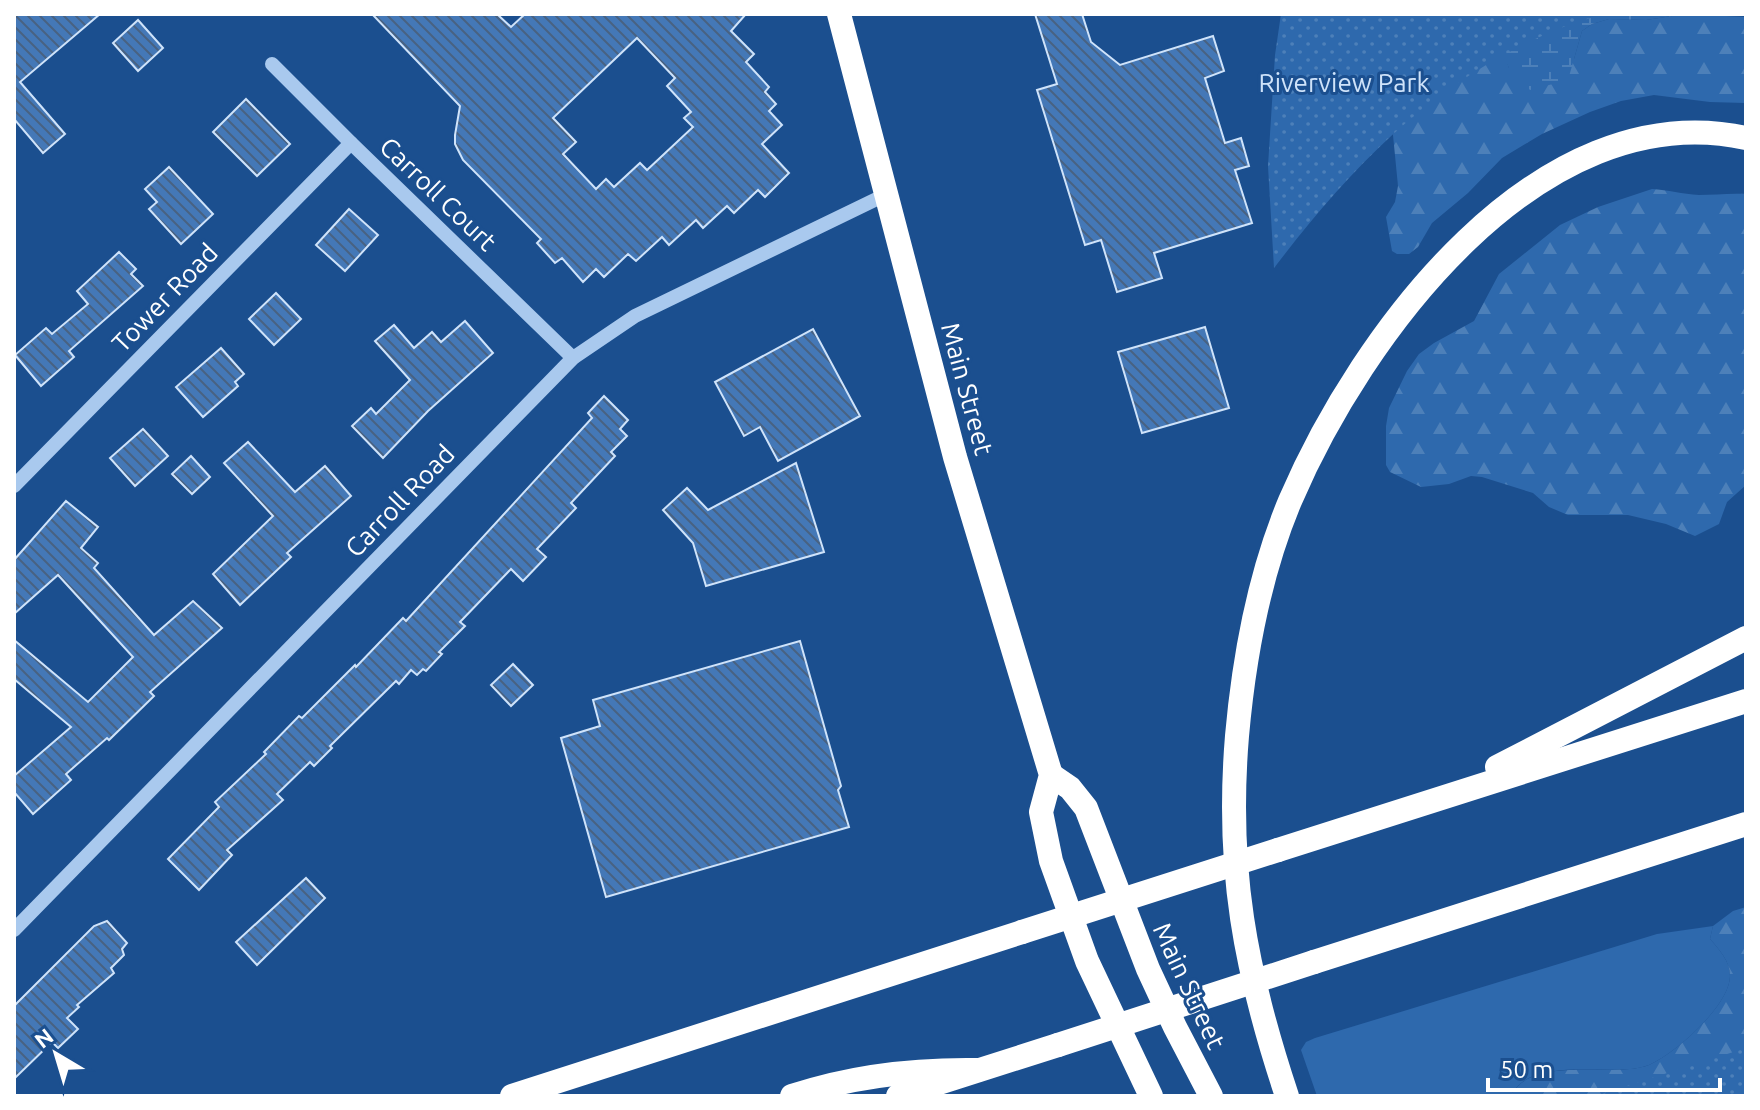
<svg xmlns="http://www.w3.org/2000/svg" width="1760" height="1110" font-family="Ubuntu,sans-serif">
<style>
.grass{fill:#2e69ad}
.forest{fill:url(#forest-firs)}
.wetland{fill:url(#wetland-marsh)}
.park{fill:url(#park-dots)}
.building{fill:url(#building-back-hatch);stroke:#cfe3fa;stroke-width:2;fill-rule:evenodd}
.lines{fill:none;stroke-linecap:round;stroke-linejoin:round}
.minor{stroke:#a9c9ee;stroke-width:14}
.highway{stroke:#fff;stroke-width:24}
.highway-bridge{stroke:#fff;stroke-width:24}
.labels{text-anchor:middle;stroke-width:6;stroke-linejoin:round;paint-order:stroke}
.park-label{font-size:26px;fill:#cfe3fa;stroke:#1b4f8f}
.street-label{font-size:26px;fill:#fff;stroke:#1b4f8f}
</style>
<defs>
<pattern id="forest-firs" width="22" height="20" patternUnits="userSpaceOnUse" patternTransform="scale(2)"><rect width="22" height="20" fill="#2e69ad"/><path d="M5 1l3.5 6h-7zM16 11l3.5 6h-7z" fill="#4d80b9"/></pattern>
<pattern id="wetland-marsh" width="20" height="14" patternUnits="userSpaceOnUse" patternTransform="scale(2)"><rect width="20" height="14" fill="#2e69ad"/><path d="M1 5h8M5 5V1M11 12h8M15 12V8" fill="none" stroke="#4d80b9"/></pattern>
<pattern id="park-dots" width="8" height="8" patternUnits="userSpaceOnUse" patternTransform="scale(2)"><rect width="8" height="8" fill="#2e69ad"/><path d="M2 2h.1M6 6h.1" fill="none" stroke="#4d80b9" stroke-width="1.8" stroke-linecap="round"/></pattern>
<pattern id="building-back-hatch" width="6" height="6" patternUnits="userSpaceOnUse" patternTransform="scale(2)"><rect width="6" height="6" fill="#4478b7"/><path d="M-1 5l2 2M0 0l6 6M5-1l2 2" fill="none" stroke="#486282"/></pattern>
</defs>
<rect width="100%" height="100%" fill="#1b4f8f"/>
<!-- grass -->
<path class="grass" d="M1713 926 1710 939C1719 949 1730 961 1730 976 1730 1005 1675 1054 1649 1065 1614 1079 1531 1053 1511 1096H1317L1301 1050 1306 1042 1315 1038 1657 934Z"/>
<!-- forest -->
<g class="forest">
<polygon points="1685,14 1746,17 1746,103 1710,102 1654,95 1621,101 1590,112 1542,134 1502,158 1468,193 1432,223 1418,247 1409,254 1397,254 1392,251 1386,217 1395,202 1398,186 1393,135 1395,119 1414,55 1504,54 1509,68 1574,59 1582,31 1592,24 1609,19 1646,20"/>
<path d="M1652 189C1668 190 1682 194 1699 195 1714 195 1730 193 1746 194V485L1727 502 1719 524 1695 536 1666 524 1628 515H1568L1549 507 1533 493 1482 477 1471 476 1449 484 1421 487 1390 472 1386 465V426L1389 408 1407 371 1419 354 1434 343 1474 321 1499 274 1560 225 1598 207Z"/>
<path d="M1746 907V1096H1511C1531 1054 1614 1079 1649 1065 1675 1054 1730 1005 1730 976 1730 961 1719 949 1710 939L1713 926 1733 911Z"/>
</g>
<!-- wetland -->
<polygon class="wetland" points="1483,14 1685,14 1646,20 1609,19 1592,24 1582,31 1568,80 1530,90 1509,68"/>
<!-- park -->
<g class="park">
<path d="M1281 14H1610C1582 18 1554 30 1529 42 1419 95 1347 173 1274 268L1268 166 1275 55Z"/>
<polygon points="1746,1048 1746,1096 1595,1096"/>
</g>
<!-- building -->
<g class="building">
<polygon points="14,14 100,14 20,82 65,134 43,153 14,119"/>
<path d="M372 14H497L511 27 525 14H746L731 31 754 54 746 62 769 87 765 92 776 104 769 111 782 125 762 144 789 173 765 197 758 190 734 213 727 206 703 228 696 220 669 245 662 237 636 261 628 254 604 277 596 269 583 282 562 258 555 263 537 243 541 239 463 160 455 144V135L460 106ZM637 38 675 78 667 86 691 112 684 118 693 127 647 170 640 163 614 187 606 179 596 189 563 154 576 142 553 118Z"/>
<polygon points="1035,14 1082,14 1091,42 1120,65 1213,36 1224,71 1205,78 1225,143 1241,138 1249,166 1235,170 1252,223 1154,253 1162,278 1117,292 1101,240 1085,245 1037,90 1057,84"/>
<polygon points="138,20 163,48 138,71 113,43"/>
<polygon points="246,99 290,144 257,176 213,132"/>
<polygon points="169,167 213,214 181,244 149,209 157,202 145,189"/>
<polygon points="349,209 378,235 345,271 316,245"/>
<polygon points="119,252 136,269 131,274 143,286 69,351 74,357 41,386 15,355 46,328 52,334 88,304 77,291"/>
<polygon points="276,293 301,319 274,345 249,319"/>
<polygon points="465,321 493,353 428,411 383,458 352,426 371,408 376,414 410,380 375,341 394,325 414,348 432,332 441,342"/>
<polygon points="1205,327 1229,408 1142,433 1118,352"/>
<polygon points="813,329 860,416 778,461 760,427 744,436 715,382"/>
<polygon points="221,348 244,374 235,382 238,386 203,417 176,387"/>
<polygon points="604,396 628,420 620,429 627,436 611,452 615,456 571,503 576,508 537,549 546,557 523,581 511,569 460,622 465,626 439,652 442,654 426,671 423,669 417,675 411,670 399,684 396,681 330,746 332,748 314,766 310,762 277,794 283,800 227,850 232,855 199,890 168,859 219,807 215,802 266,754 264,752 299,716 302,718 355,665 356,667 403,618 406,621 592,418 588,413"/>
<polygon points="143,429 168,456 135,486 110,458"/>
<polygon points="248,442 295,492 325,466 351,496 287,553 291,557 240,605 213,574 273,516 224,463"/>
<polygon points="191,456 210,477 192,494 172,474"/>
<polygon points="796,463 824,552 706,586 693,543 663,510 687,488 708,510"/>
<polygon points="66,501 98,527 81,548 98,563 94,568 154,635 193,601 222,628 150,692 154,696 109,740 107,738 66,774 71,780 33,814 14,792 14,776 71,727 14,679 14,640 88,702 133,657 58,575 14,614 14,560"/>
<polygon points="800,641 841,786 838,790 849,827 606,897 561,738 600,726 593,700"/>
<polygon points="513,664 533,685 511,706 491,685"/>
<polygon points="306,878 325,898 257,965 236,942"/>
<polygon points="107,921 127,943 122,949 124,955 111,968 114,973 77,1005 79,1007 67,1018 78,1029 58,1048 52,1042 14,1079 14,1006 94,926"/>
</g>
<g class="lines">
<!-- minor -->
<g class="minor">
<polyline points="272,64 351,143 573,358"/>
<polyline points="14,486 351,143"/>
<polyline points="14,930 573,358 635,316 887,194"/>
</g>
<!-- highway -->
<g class="highway">
<polyline points="839,14 955,457 1051,775 1041,812 1051,861 1087,961 1151,1096"/>
<polyline points="1497,767 1746,638"/>
<polyline points="1051,775 1070,788 1086,808 1148,969 1175,1027 1211,1096"/>
<polyline points="1278,850 1746,701"/>
<polyline points="1314,962 1746,824"/>
<polyline points="512,1096 1022,932"/>
<path d="M792 1096C852 1076 915 1069 978 1070"/>
<polyline points="898,1096 1058,1045"/>
<path d="M1287 1096C1245 970 1226 869 1237 736 1244 657 1259 575 1290 501 1361 335 1538 93 1746 138"/>
</g>
<!-- highway-bridge -->
<g class="highway-bridge">
<polyline points="1022,932 1278,850"/>
<polyline points="1058,1045 1314,962"/>
</g>
</g>
<g class="labels">
<!-- park labels -->
<g class="park-label">
<text x="1344" y="92">Riverview Park</text>
</g>
<!-- street labels -->
<g class="street-label">
<text transform="translate(438 194) rotate(44)" y="9">Carroll Court</text>
<text transform="translate(165 298) rotate(-46)" y="9">Tower Road</text>
<text transform="translate(967 389) rotate(75)" y="9">Main Street</text>
<text transform="translate(400 501) rotate(-46)" y="9">Carroll Road</text>
<text transform="translate(1189 986) rotate(65)" y="9">Main Street</text>
</g>
</g>
<!-- border -->
<rect width="1760" height="1110" fill="none" stroke="#ffffff" stroke-width="32"/>
<!-- north arrow -->
<g transform="translate(56 1054) rotate(322)" stroke="#1b4f8f" stroke-width="6" paint-order="stroke">
<path d="M0-6L14 30L0 20L-14 30Z" fill="#ffffff"/>
<text y="-12" font-size="22" font-weight="bold" text-anchor="middle" fill="#ffffff">N</text>
</g>
<!-- scale -->
<path d="M1488 1078v12h232v-12" fill="none" stroke="#ffffff" stroke-width="4"/>
<text x="1500" y="1078" font-size="24" fill="#ffffff" stroke="#1b4f8f" stroke-width="6" paint-order="stroke">50 m</text>
</svg>
